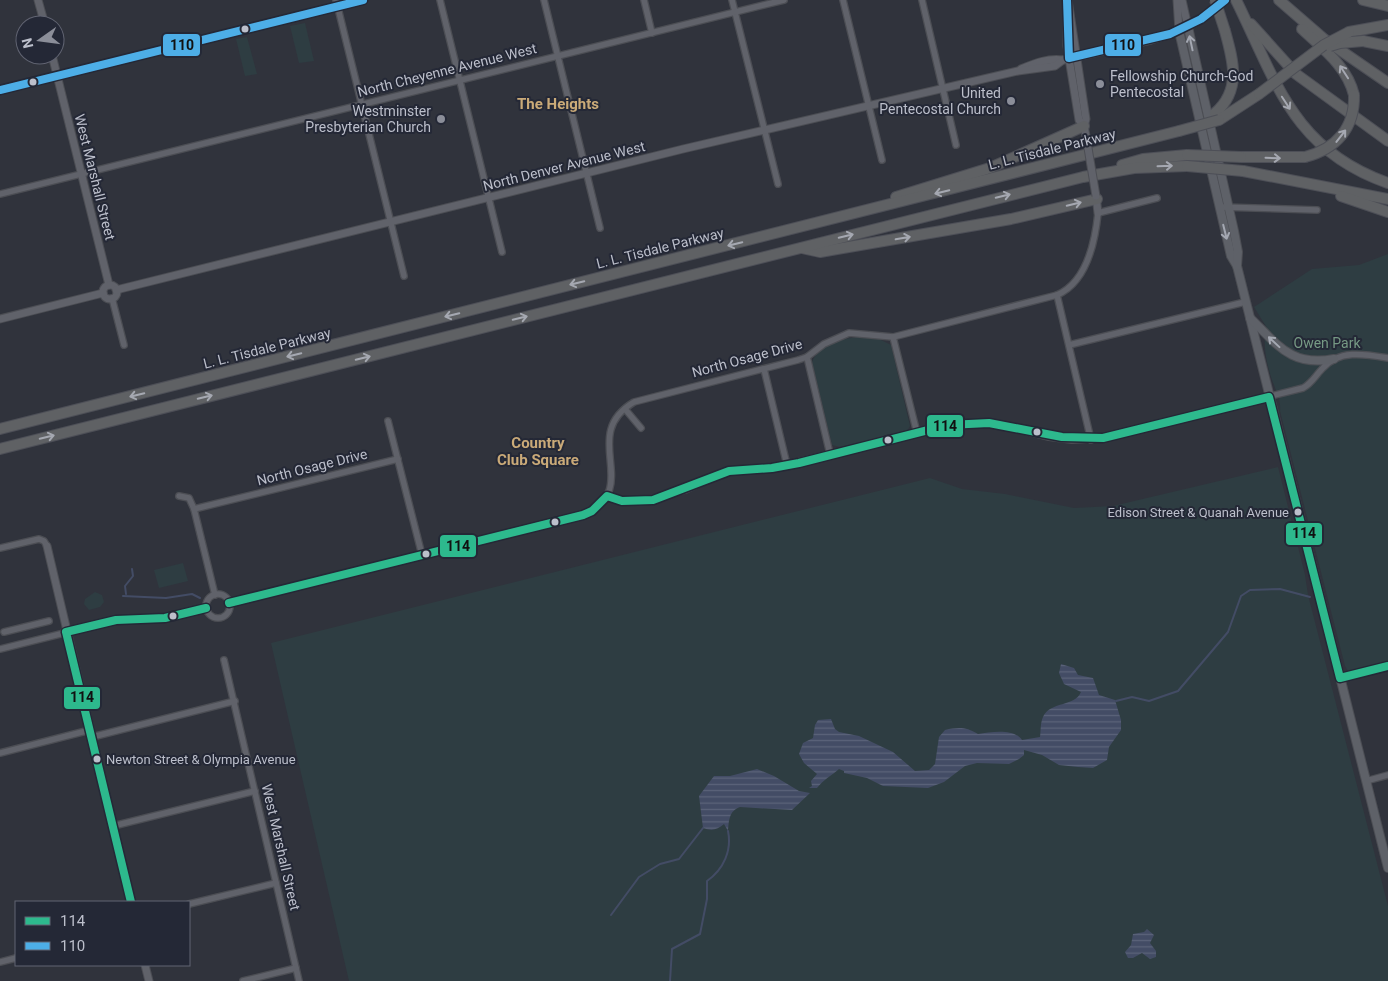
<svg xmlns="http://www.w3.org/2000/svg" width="1388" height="981" font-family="Roboto,sans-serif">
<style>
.green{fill:#2e3d42}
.water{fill:url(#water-rules)}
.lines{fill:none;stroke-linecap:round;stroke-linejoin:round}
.stream{stroke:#434c65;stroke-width:2}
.minor-casing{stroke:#4c4e54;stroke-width:8}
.tertiary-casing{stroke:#4c4e54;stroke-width:9}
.secondary-casing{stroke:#4c4e54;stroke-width:10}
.motorway-casing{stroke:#4d4f57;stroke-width:12}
.minor{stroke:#60626a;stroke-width:5.5}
.tertiary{stroke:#60626a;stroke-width:7}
.secondary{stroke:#5e6168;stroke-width:8}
.motorway{stroke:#5f6164;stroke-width:10}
.tertiary-bridge-casing{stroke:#4c4e54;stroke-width:9;stroke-linecap:butt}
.motorway-bridge-casing{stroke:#4d4f57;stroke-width:12;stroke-linecap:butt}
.tertiary-bridge{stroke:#60626a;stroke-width:7}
.motorway-bridge{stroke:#5f6164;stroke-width:10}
.bus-1-casing{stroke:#242836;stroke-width:11}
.bus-2-casing{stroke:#242836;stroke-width:11}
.bus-1{stroke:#2db98d;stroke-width:8}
.bus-2{stroke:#4daee7;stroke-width:8}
.oneway{stroke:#a4a8b2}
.oneway2{stroke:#a5a8b1}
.bus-dot{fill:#bcbfcb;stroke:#242836;stroke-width:2}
.poi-dot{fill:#8b8e99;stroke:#242836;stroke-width:2}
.labels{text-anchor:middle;stroke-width:4;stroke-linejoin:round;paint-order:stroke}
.bus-label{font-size:13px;fill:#bcbfcb;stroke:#242836;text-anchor:end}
.street-label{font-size:14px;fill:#bcbfcb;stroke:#242836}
.poi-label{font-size:14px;fill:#bcbfcb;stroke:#242836;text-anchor:end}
.park-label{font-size:14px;fill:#769984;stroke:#242836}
.neighbourhood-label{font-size:15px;font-weight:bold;fill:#caaa78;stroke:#242836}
.line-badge{stroke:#242836;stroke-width:2}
.pale-badge-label{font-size:14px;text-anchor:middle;font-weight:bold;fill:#111}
</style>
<defs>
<pattern id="water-rules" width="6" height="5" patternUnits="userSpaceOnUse" patternTransform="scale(1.25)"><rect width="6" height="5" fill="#434c65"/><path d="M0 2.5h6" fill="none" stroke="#5c647a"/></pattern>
</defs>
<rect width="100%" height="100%" fill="#30333c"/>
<!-- green -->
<g class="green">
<polygon points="305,23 314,61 299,63 290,26"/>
<polygon points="247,37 257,74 245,76 236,39"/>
<path d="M1388 254V661L1348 671 1345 666 1280 411C1281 399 1277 394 1274 385 1268 370 1261 343 1267 328L1254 307 1312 269 1359 265Z"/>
<path d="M857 337 879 339 891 345 910 426 907 431 840 447 832 445 812 362C818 345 841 339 857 337Z"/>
<polygon points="1278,467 1305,575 1308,595 1388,906 1388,981 349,981 271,643 930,478 962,489 1005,494 1074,508 1113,506"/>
<polygon points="183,563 188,581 159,588 154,570"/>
<polygon points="95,592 102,595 104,602 100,607 89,610 84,604 85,599"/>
</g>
<!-- water -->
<g class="water">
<path d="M1061 664 1074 668 1078 675 1093 678 1099 695 1115 700 1121 720V730L1109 747 1107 760 1093 768 1078 767 1059 765 1042 755 1024 750V755L1019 759 1009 764 977 763 965 766 944 782 928 788 883 786 867 778 844 773V771L839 769C831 776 824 779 817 788H809L812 786 811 781 817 774 804 763 799 754 803 743 813 738 815 725 818 720 831 719 835 729 839 732 859 736 893 752 915 771 929 770 935 764 939 737 945 730C959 727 966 727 978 734 991 732 1014 728 1022 740L1040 737C1041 731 1040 724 1043 717 1050 701 1075 707 1081 692L1064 684 1059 673Z"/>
<path d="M757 769 774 776 799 791 810 793 792 810 740 807C729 811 729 820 728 831L724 824C717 830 712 831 703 828L699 796 714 776H730Z"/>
<polygon points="1147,929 1154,935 1150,943 1156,951 1156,957 1150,959 1142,953 1133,958 1128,958 1125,952 1131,945 1133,934 1144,932"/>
</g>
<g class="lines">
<!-- stream -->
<g class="stream">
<polyline points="126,594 125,586 133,576 132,569"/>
<polyline points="123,596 166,598 192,594 200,598"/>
<polyline points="1116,701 1132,697 1149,701 1178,691 1228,632 1241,596 1250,590 1280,589 1310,597"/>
<polyline points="611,915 639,877 660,864 679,859 703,828"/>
<path d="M670 981 672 949 700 934 707 899V881C724 869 732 850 728 831"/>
</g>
<!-- minor casing -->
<g class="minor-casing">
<g id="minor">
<polyline points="336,0 404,276"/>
<polyline points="440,0 502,252"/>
<polyline points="544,0 600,228"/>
<polyline points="644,0 652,33"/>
<polyline points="732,0 778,184"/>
<polyline points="843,0 882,160"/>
<polyline points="922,0 956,145"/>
<polyline points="0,194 784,0"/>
<polyline points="1220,207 1317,210"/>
<polyline points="1057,295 1091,440"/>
<polyline points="112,298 124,345"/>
<polyline points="893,337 917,433"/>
<polyline points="1069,345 1245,302"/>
<polyline points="807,357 830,454"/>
<polyline points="764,369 787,465"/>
<polyline points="625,409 641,428"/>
<polyline points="388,421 422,555"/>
<polyline points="179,496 189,498 194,509 215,595"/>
<path d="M607 496 622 502H639L685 490 727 471 777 467 960 423H994L1049 437 1072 440 1103 438 1303 388C1312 383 1315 376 1322 369 1339 349 1365 354 1388 358"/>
<polyline points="194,509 398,459"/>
<polyline points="0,548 39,539 44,541 47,546"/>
<circle cx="218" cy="606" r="12"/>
<path d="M229 603 583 515C645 488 577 436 634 402L798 360 807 357 824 344 849 333 893 337 1057 295C1087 282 1095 243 1098 213L1157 198"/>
<polyline points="4,632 49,621"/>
<polyline points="0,649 116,620 165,618 206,608"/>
<polyline points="224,660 299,981"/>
<polyline points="1340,678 1388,666"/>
<polyline points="92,737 235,701"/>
<polyline points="0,753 90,730"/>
<polyline points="1366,781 1388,775"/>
<polyline points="113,826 255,791"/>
<polyline points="189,904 276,883"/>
<polyline points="0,962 16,958"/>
<polyline points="243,981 296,968"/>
</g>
</g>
<!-- tertiary casing -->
<g class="tertiary-casing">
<g id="tertiary">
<polyline points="38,0 45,25"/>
<polyline points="1068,0 1086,119 1084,126 1086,136"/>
<polyline points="1182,0 1188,27"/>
<polyline points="1067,10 1067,46 1079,120 1084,126"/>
<polyline points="52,55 109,285"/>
<path d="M1021 69C1035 63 1048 58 1063 60L1151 40 1179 31 1177 0"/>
<polyline points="0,90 363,0"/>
<polyline points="1096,196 1098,213"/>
<circle cx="110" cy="292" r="7"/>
<polyline points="116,290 683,149 1018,71 1055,66 1063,60"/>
<polyline points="0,319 103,293"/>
<polyline points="47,546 131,902"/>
<polyline points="145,965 149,981"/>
</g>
</g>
<!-- secondary casing -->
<g class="secondary-casing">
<g id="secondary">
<polyline points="1225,0 1201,19 1179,31 1231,256 1237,266 1388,868"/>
<polyline points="1188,27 1234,231 1238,252 1237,266"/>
<path d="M1250 318C1278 345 1291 367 1334 359"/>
</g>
</g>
<!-- motorway casing -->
<g class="motorway-casing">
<g id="motorway">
<path d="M1236 0C1276 81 1293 150 1388 183"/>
<polyline points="1279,0 1324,39 1388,83"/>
<polyline points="1363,0 1388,6"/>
<polyline points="1251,24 1296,74 1388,141"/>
<path d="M1302 29C1323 49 1347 66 1354 95"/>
<polyline points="1349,32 1388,25"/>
<polyline points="1363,41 1388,46"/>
<path d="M1215 113C1242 90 1233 60 1225 31"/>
<polyline points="1219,120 1259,94"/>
<polyline points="1241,157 1305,157"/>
<polyline points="1122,165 1143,159 1187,155"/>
<polyline points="1243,171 1388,199"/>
<polyline points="1341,196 1388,212"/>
<polyline points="896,197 990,168 1084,126"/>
<polyline points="802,248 820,252 1011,219 1097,199"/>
<polyline points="0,429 1179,131"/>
<polyline points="0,449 1083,177 1134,168 1187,166"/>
</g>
</g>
<!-- minor -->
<use href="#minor" class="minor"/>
<!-- tertiary -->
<use href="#tertiary" class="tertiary"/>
<!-- secondary -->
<use href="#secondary" class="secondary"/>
<!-- motorway -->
<use href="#motorway" class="motorway"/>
<!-- tertiary-bridge casing -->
<g class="tertiary-bridge-casing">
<polyline id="tertiary-bridge" points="1086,136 1096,196"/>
</g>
<!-- motorway-bridge casing -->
<g class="motorway-bridge-casing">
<g id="motorway-bridge">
<polyline points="1215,0 1225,31"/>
<polyline points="1330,46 1340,43 1363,41"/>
<polyline points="1259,94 1324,45 1349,32"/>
<polyline points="1179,131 1219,120"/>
<polyline points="1187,155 1241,157"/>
<path d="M1305 157C1336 149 1355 128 1354 95"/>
<polyline points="1187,166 1243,171"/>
</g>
</g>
<!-- tertiary-bridge -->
<use href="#tertiary-bridge" class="tertiary-bridge"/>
<!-- motorway-bridge -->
<use href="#motorway-bridge" class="motorway-bridge"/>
<!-- bus-1 casing -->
<g class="bus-1-casing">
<g id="bus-1">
<polyline points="229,603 583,515 592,511 607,496 622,501 653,500 729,471 772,468 799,463 948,425 989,423 1062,437 1103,438 1269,397 1340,678 1388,666"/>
<polyline points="131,902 66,632 116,620 165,618 206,608"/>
</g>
</g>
<!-- bus-2 casing -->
<g class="bus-2-casing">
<g id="bus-2">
<polyline points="1067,0 1069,58 1170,34 1201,19 1225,0"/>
<polyline points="0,90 363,0"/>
</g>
</g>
<!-- bus-1 -->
<use href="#bus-1" class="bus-1"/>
<!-- bus-2 -->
<use href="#bus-2" class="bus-2"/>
</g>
<!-- one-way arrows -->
<defs><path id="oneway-shaft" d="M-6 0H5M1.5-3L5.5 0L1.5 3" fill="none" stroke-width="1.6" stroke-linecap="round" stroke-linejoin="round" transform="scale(1.25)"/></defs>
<g class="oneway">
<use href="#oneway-shaft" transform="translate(1191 43) rotate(-102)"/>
<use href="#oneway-shaft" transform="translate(1225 232) rotate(76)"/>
<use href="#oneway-shaft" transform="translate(1274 342) rotate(-137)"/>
</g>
<g class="oneway2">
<use href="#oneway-shaft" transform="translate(1344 72) rotate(-123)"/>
<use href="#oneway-shaft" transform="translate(1286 103) rotate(57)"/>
<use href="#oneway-shaft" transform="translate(1341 136) rotate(-52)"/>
<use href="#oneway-shaft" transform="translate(1273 158) rotate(2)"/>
<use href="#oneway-shaft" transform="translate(1165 166) rotate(-2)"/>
<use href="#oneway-shaft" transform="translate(942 192) rotate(166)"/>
<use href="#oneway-shaft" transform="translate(1003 196) rotate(-14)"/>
<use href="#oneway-shaft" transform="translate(1074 204) rotate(-14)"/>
<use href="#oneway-shaft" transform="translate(846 236) rotate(-14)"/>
<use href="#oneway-shaft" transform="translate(903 238) rotate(-10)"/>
<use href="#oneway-shaft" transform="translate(735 244) rotate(166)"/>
<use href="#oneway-shaft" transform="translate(577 283) rotate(166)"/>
<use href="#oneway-shaft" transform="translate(452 315) rotate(166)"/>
<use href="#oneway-shaft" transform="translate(520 318) rotate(-14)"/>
<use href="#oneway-shaft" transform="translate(294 355) rotate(166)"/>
<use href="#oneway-shaft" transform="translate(363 358) rotate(-14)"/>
<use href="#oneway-shaft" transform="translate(137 395) rotate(166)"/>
<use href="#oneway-shaft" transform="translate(205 397) rotate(-14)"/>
<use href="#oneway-shaft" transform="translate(47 437) rotate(-14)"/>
</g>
<!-- markers -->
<g class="bus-dot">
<circle cx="245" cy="29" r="4.5"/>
<circle cx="33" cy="82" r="4.5"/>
<circle cx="1037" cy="432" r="4.5"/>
<circle cx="888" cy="440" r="4.5"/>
<circle cx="1298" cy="512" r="4.5"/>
<circle cx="555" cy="522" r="4.5"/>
<circle cx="426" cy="554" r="4.5"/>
<circle cx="173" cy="616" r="4.5"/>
<circle cx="97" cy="759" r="4.5"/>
</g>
<g class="poi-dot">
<circle cx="1100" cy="84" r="5"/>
<circle cx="1011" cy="101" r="5"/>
<circle cx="441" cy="119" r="5"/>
</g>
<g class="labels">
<!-- bus labels -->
<g class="bus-label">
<text x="1289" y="517">Edison Street &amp; Quanah Avenue</text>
<text x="106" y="764" text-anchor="start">Newton Street &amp; Olympia Avenue</text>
</g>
<!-- street labels -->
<g class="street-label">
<text transform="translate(447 70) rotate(-14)" y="5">North Cheyenne Avenue West</text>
<text transform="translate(1052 149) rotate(-14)" y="5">L. L. Tisdale Parkway</text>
<text transform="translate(564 166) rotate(-14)" y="5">North Denver Avenue West</text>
<text transform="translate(95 177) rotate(76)" y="5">West Marshall Street</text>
<text transform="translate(660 248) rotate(-14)" y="5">L. L. Tisdale Parkway</text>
<text transform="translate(267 348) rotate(-14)" y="5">L. L. Tisdale Parkway</text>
<text transform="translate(747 358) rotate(-15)" y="5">North Osage Drive</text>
<text transform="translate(312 467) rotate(-14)" y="5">North Osage Drive</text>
<text transform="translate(281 847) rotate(77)" y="5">West Marshall Street</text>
</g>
<!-- poi labels -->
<g class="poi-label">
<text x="1110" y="81" text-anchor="start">Fellowship Church-God<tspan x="1110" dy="16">Pentecostal</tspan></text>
<text x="1001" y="98">United<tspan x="1001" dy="16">Pentecostal Church</tspan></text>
<text x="431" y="116">Westminster<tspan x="431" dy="16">Presbyterian Church</tspan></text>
</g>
<!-- park labels -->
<g class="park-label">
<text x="1327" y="348">Owen Park</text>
</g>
<!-- neighbourhood labels -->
<g class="neighbourhood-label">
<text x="558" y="109">The Heights</text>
<text x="538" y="448">Country<tspan x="538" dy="17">Club Square</tspan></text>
</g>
</g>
<g class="line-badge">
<rect x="162" y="33" width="39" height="24" rx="5" fill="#4daee7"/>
<rect x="1104" y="33" width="38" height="24" rx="5" fill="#4daee7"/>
<rect x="926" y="414" width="38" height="24" rx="5" fill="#2db98d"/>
<rect x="1285" y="522" width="38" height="24" rx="5" fill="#2db98d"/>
<rect x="439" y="534" width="38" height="24" rx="5" fill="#2db98d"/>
<rect x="63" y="686" width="38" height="24" rx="5" fill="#2db98d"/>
</g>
<g class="pale-badge-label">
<text x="182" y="50">110</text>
<text x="1123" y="50">110</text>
<text x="945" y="431">114</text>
<text x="1304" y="538">114</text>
<text x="458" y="551">114</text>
<text x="82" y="702">114</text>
</g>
<!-- legend -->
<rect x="15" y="901" width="175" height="65" fill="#242836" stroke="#616472"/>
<rect x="25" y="917" width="25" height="8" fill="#2db98d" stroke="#616472"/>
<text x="60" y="926" font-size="15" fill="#bcbfcb">114</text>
<rect x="25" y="942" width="25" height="8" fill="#4daee7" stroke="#616472"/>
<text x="60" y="951" font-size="15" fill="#bcbfcb">110</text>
<!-- north arrow -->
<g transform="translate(40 40) rotate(256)"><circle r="24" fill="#242836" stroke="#616472"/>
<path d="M0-4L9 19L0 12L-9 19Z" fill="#8b8e99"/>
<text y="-8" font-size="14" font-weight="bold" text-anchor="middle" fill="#bcbfcb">N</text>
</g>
</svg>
